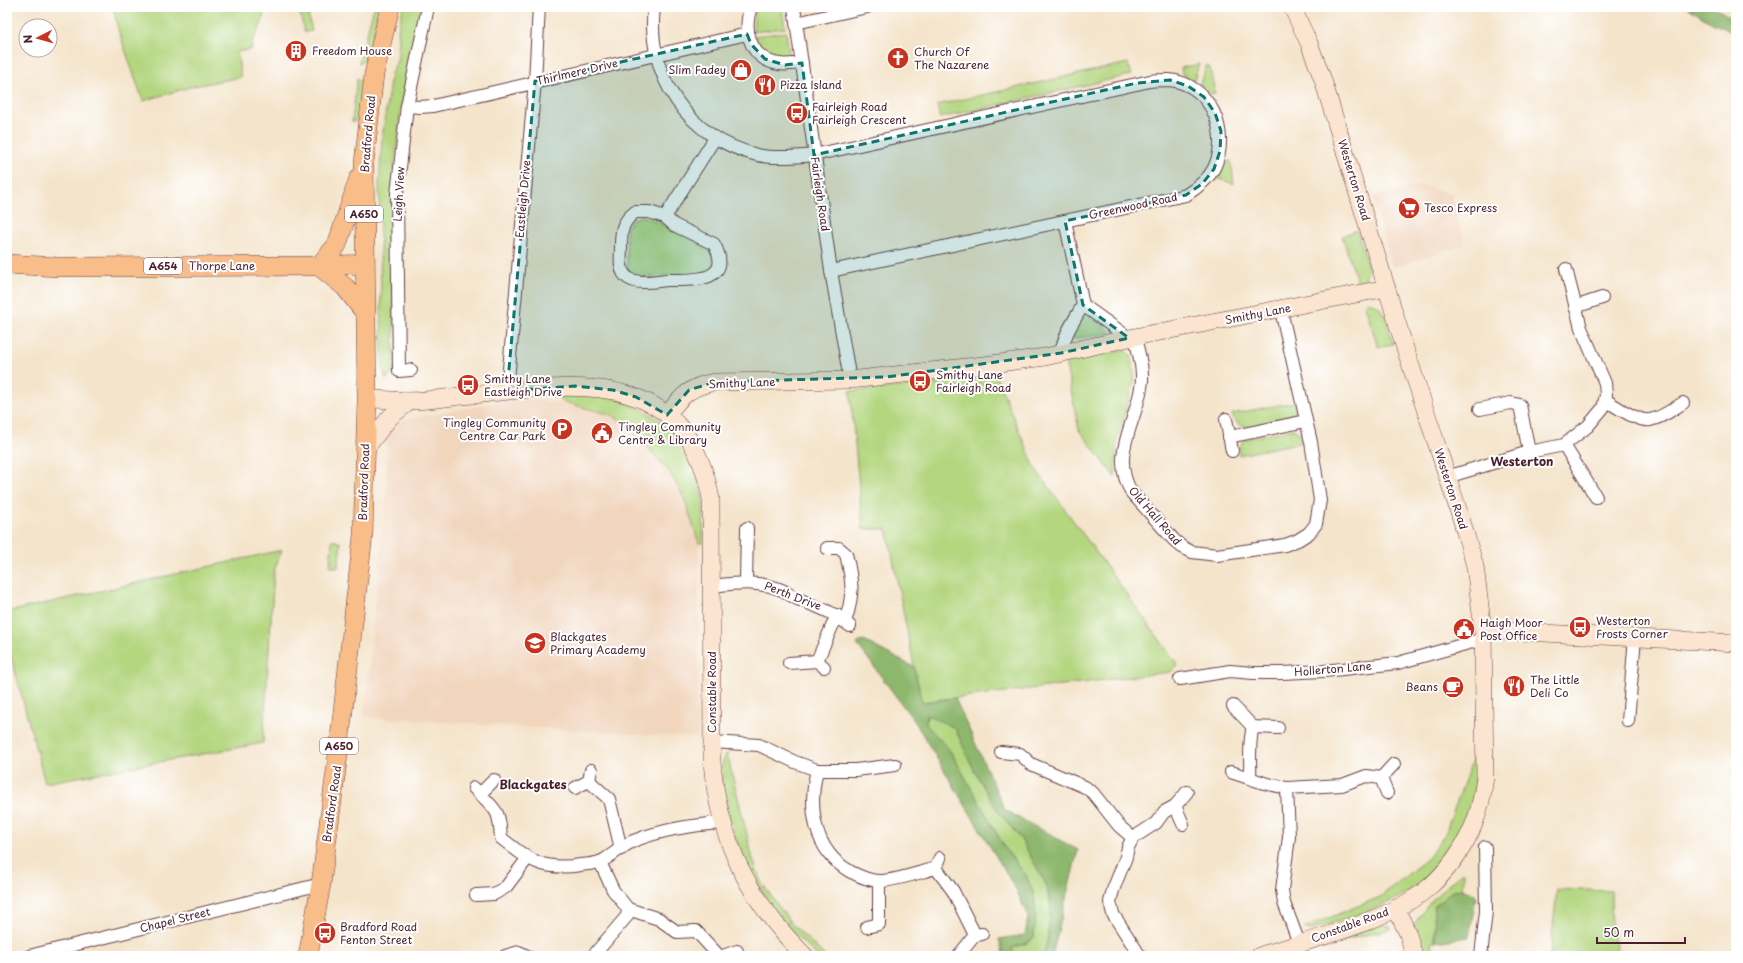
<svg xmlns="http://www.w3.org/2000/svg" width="1743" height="963" font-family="'Playpen Sans',sans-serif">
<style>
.built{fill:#f1d5bd}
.green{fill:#b3d67f;stroke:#7e7a55}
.forest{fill:#8eb76e;stroke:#6c6b4c}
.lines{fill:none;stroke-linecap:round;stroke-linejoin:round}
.street-casing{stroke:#643d43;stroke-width:14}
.secondary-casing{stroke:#643d43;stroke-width:18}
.primary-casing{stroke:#643d43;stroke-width:20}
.street{stroke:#fff;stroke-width:12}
.secondary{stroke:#fce5d0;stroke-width:17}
.primary{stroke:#f8bd89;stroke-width:19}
.marked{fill:#0f766e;fill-opacity:0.2;stroke:#0f766e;stroke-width:3;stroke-dasharray:8 5;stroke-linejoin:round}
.labels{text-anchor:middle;stroke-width:4;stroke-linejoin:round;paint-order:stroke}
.shield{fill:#fff;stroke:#80626b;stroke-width:1}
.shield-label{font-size:10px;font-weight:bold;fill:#4a1f2b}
.poi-label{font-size:11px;fill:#4a1f2b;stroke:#fff;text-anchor:start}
.street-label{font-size:11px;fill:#4a1f2b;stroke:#fff}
.neighbourhood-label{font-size:12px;font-weight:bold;fill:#4a1f2b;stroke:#fff}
</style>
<rect width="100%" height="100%" fill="#fff"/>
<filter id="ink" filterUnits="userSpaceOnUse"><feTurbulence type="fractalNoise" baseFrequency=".025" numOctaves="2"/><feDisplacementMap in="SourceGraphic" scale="8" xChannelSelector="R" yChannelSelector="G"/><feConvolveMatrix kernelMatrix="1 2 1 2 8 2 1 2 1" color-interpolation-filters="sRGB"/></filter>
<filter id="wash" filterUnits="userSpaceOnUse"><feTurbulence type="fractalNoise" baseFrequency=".012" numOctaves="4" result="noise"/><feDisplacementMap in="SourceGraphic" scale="16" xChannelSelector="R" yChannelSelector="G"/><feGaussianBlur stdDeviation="0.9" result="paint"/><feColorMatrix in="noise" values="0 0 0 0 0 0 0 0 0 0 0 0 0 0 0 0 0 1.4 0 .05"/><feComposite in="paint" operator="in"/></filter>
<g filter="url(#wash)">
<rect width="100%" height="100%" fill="#f4e4cb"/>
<!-- built -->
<g class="built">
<polygon points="1421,185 1451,193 1465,244 1392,268 1372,196"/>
<polygon points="511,400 542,401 580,406 612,415 630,428 669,471 684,498 699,543 698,738 364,717 387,487 387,442 389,432 402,420"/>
</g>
<!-- green -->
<g class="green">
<path d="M113 7H264C264 22 259 31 251 43L252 49 237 52 241 77 194 86 143 101 118 29Z"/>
<polygon points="299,7 314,7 307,9 312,31 304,32"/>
<polygon points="374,7 379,7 369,54 365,60 359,63"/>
<polygon points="403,7 422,7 401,109 392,191 394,372 386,379 382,365 379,183 382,138 391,74 397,61 399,42 398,30"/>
<polygon points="758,7 782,7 785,28 753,32 754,15"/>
<path d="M786 32 789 53 787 57C770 56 762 50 754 36Z"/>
<polygon points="1128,63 1131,75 940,118 937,105"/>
<polygon points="1199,64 1194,80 1182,74 1181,68"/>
<polygon points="1207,65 1210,68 1215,93 1210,94 1200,84"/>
<path d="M357 78C369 85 359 110 357 121L352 122Z"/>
<polygon points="1231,161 1234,184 1217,178 1225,162"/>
<path d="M642 216C664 223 690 239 712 250L714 267 706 274 637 277 629 271 627 265 626 229 633 219Z"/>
<polygon points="1357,230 1369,269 1365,280 1358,284 1342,236"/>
<path d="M1364 303C1386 299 1388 329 1393 344L1378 347Z"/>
<polygon points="1085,314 1110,331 1110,333 1073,339 1072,334"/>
<polygon points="1125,350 1131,356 1135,379 1117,440 1115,477 1079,430 1065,361"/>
<polygon points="995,374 1035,468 1178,665 1171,672 921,702 887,529 863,529 850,391 933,384"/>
<polygon points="581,395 612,397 640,408 657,418 673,432 695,465 704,504 703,543 699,543 684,498 669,471 630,428 612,415 560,401 560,396"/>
<path d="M1295 402 1296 411 1287 419 1249 427C1240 426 1234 423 1232 414Z"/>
<polygon points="1293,429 1299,433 1303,442 1239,455 1239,448 1244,439"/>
<polygon points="332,540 341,543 338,567 330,567"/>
<polygon points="282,550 274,571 263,743 45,783 7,641 7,612"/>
<polygon points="927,714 955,728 975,772 997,810 1021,839 1046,884 1051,908 1047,942 1043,956 1014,956 1012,948 1027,943 1034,937 1026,875 1006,850 979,805 926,724"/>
<path d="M1476 750C1476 769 1476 787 1472 805 1469 818 1462 832 1455 844 1422 899 1369 911 1312 930L1304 928 1380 897 1429 857 1445 834Z"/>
<path d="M727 753 753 859 761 882 791 923 825 956H817C769 911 736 863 725 797 722 781 718 766 727 753Z"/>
<polygon points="1462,872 1464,874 1462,889 1451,892 1434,907 1435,942 1431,943 1433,956 1424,956 1413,925 1433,899"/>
<polygon points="1557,889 1611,891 1612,932 1619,956 1550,956"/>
<polygon points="1380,924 1389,926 1391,929 1294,952"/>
</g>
<!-- forest -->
<g class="forest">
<polygon points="1687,7 1713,7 1736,20 1736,33 1710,22"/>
<polygon points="862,640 914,667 922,702 955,698 1005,810 1078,850 1052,956 1043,956 1047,942 1051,908 1046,884 1021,839 997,810 975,772 955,728 927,715 926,724 951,752 1006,850 1026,875 1034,894 1036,916 1034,937 1027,943 1012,948 1014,956 1004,956 999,939 1025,935 1028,917 1017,891 915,722 857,644"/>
<polygon points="1462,889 1474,894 1476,897 1469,937 1435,942 1434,907 1451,892"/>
</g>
</g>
<g filter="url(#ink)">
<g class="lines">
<!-- street casing -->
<g class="street-casing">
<g id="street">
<path d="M654 7C646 76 688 138 757 155 775 159 796 157 814 155L1150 81C1156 80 1163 80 1169 80 1211 84 1231 133 1214 168 1208 180 1197 188 1186 195L831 271"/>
<path d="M751 7C743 28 749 56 774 63 783 66 792 64 802 63"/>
<polyline points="794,7 831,271 850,380"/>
<polyline points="796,23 867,7"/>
<polyline points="407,106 420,107 433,106 747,34"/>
<path d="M635 212H649L665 217 674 225 714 244C735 283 691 280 667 280 656 281 638 285 628 278 618 271 621 257 621 246 621 231 622 222 635 212Z"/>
<polyline points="665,217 715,138"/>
<polyline points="1065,221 1083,305"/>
<polyline points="1575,307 1602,298"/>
<path d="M1135 338C1138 351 1143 365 1142 380 1139 420 1108 454 1132 493L1174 540 1182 547 1192 552 1217 555 1285 545 1298 540 1309 533 1316 524 1320 500 1311 442 1281 310"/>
<path d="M1061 353C1064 334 1074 321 1083 305L1129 338"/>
<polyline points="411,370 399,371 397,194 407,106 428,7"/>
<polyline points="507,391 535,81 539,7"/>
<path d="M1605 400C1616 406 1637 422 1650 420 1662 418 1673 409 1683 403"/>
<polyline points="1480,409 1511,403 1520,405 1529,452"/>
<polyline points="1226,419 1232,451"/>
<polyline points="1229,437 1306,421"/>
<polyline points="1564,445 1596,497"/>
<polyline points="1447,477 1529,452 1564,445 1588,426 1603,408 1606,395 1605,383 1581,328 1566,269"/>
<path d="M827 548H839L846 554C853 583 854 594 845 622"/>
<polyline points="746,582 747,528"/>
<path d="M711 586C737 583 756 580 782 590 787 592 792 597 798 599 819 608 831 610 850 626"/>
<polyline points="817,661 837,615"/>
<polyline points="789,663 817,661 824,667"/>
<polyline points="1180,679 1230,671 1253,673 1282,673 1324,671 1398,663 1483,639"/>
<polyline points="1233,706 1253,727 1278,728"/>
<polyline points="1628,721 1635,637"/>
<polyline points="712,742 759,745 795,762 817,770 856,770 895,765"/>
<polyline points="1001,752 1020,754 1031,764 1085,787 1093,793 1119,826 1133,838"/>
<path d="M817 770C808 807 813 851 851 872 859 876 869 881 879 881 896 881 920 872 936 868L940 858"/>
<polyline points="1231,772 1264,783 1287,788 1342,785 1366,776 1381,778"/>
<path d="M1250 778C1251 761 1248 744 1253 727"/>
<polyline points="589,781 609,799 621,849"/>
<polyline points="474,788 480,794 494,780"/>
<polyline points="575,788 589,781 591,770"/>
<polyline points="1287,788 1289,837 1282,890 1284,903 1299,943"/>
<polyline points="1387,793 1381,778 1394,764"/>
<path d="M480 794C499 812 499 813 501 838 530 861 543 871 581 865 588 864 596 864 602 861 613 855 624 844 636 840 664 829 692 825 722 823"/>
<polyline points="1175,806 1183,824"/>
<polyline points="936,868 953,891 975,935"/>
<polyline points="476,895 494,894 506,887 527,859"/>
<polyline points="628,909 659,919 677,932 696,931 719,956"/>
<polyline points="867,927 879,924 879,881"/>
<polyline points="959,955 975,935 982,934"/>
<polyline points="29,956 321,884"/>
<polyline points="505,956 519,952 527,956"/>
<polyline points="593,956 627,916 628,909 613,890 600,862"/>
<polyline points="723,956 737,951"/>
<polyline points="1140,956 1113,914 1110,902 1113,890 1126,857 1128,847 1133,838 1156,823 1164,812 1175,806 1187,792"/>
<polyline points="1481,956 1486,911 1485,847"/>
</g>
</g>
<!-- secondary casing -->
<g class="secondary-casing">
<g id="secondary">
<path d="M367 399C381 399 395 400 409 401 426 401 444 398 461 396 566 386 686 360 711 499L712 762C719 841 749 901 805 956"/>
<path d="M667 415C682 395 691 386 715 382L850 380 984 365 1045 357 1129 338 1387 288"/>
<polyline points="366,448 390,417 410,401"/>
<polyline points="1483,630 1736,643"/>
<polyline points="1396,908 1408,934 1414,956"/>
<path d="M1259 956C1309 940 1388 922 1428 888 1447 872 1465 847 1474 824 1480 809 1483 793 1485 777L1483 630 1475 566 1460 515 1404 345 1323 80 1309 43 1292 7"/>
</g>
</g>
<!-- primary casing -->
<g class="primary-casing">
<g id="primary">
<polyline points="7,264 58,267 319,266 365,264"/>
<polyline points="319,266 337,245 359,178"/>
<polyline points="319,266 345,287 366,314"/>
<polyline points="308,956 321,884 338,755 363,535 367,399 364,163 374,74 390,7"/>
</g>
</g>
<!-- street -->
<use href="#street" class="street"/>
<!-- secondary -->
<use href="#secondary" class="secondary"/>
<!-- primary -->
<use href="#primary" class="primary"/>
</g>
</g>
<!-- marked area -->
<path class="marked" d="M747 34 751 44 765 59 785 65 802 63 814 155 1137 83 1170 80 1188 86 1204 97 1215 113 1221 131 1220 151 1214 169 1202 184 1186 195 1065 221 1083 305 1129 338 1061 353 887 377 715 382 689 390 667 415 636 397 613 390 575 386 507 391 535 81Z"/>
<!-- icons -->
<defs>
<g id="building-disc" transform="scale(1.15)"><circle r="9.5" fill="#c8321e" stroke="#fff"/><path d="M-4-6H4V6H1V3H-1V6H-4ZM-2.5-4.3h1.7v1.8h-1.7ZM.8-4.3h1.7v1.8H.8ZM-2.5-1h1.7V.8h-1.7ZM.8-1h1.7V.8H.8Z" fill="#fff"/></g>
<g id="church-disc" transform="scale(1.15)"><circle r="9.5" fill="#c8321e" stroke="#fff"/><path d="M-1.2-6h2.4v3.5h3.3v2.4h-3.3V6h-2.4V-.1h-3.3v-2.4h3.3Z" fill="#fff"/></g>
<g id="shop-disc" transform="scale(1.15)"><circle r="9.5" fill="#c8321e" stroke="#fff"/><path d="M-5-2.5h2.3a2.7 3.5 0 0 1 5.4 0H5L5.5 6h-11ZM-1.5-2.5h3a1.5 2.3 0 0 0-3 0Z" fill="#fff"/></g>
<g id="restaurant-disc" transform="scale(1.15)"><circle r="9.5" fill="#c8321e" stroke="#fff"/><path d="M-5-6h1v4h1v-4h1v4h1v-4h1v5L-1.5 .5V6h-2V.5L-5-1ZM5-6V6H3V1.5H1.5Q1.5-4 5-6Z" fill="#fff"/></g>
<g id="bus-disc" transform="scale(1.15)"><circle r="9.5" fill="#c8321e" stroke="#fff"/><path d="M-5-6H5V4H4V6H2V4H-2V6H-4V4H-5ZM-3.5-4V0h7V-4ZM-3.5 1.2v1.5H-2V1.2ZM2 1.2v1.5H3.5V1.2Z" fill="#fff"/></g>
<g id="supermarket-disc" transform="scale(1.15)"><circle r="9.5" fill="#c8321e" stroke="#fff"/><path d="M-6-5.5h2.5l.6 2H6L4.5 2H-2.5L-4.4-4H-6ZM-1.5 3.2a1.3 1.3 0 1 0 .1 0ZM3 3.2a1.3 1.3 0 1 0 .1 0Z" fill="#fff"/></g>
<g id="parking-disc" transform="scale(1.15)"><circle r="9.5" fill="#c8321e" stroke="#fff"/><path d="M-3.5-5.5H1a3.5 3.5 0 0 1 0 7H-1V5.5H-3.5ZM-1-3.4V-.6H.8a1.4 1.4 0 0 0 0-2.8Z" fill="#fff"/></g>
<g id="civic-disc" transform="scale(1.15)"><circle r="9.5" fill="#c8321e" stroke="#fff"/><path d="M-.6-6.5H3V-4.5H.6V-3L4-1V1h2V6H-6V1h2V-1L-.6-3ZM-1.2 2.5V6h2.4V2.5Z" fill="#fff"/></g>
<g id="school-disc" transform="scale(1.15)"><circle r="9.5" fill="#c8321e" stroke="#fff"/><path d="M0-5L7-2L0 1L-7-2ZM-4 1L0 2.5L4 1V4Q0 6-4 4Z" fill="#fff"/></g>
<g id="cafe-disc" transform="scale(1.15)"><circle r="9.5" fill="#c8321e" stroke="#fff"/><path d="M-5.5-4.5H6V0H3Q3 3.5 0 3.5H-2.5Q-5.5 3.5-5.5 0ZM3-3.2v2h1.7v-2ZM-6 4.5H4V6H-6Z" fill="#fff"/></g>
</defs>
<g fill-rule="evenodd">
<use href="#building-disc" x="296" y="51"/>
<use href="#church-disc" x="898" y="58"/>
<use href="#shop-disc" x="741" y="70"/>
<use href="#restaurant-disc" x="765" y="85"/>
<use href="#bus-disc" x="797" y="113"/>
<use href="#supermarket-disc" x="1409" y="208"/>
<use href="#bus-disc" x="920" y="381"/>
<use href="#bus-disc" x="468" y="385"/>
<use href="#parking-disc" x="562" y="429"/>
<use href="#civic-disc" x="602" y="433"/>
<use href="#bus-disc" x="1580" y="627"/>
<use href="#civic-disc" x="1464" y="629"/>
<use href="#school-disc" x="535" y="643"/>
<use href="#restaurant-disc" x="1514" y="686"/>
<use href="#cafe-disc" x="1453" y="687"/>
<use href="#bus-disc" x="325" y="933"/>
</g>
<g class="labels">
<!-- shield labels -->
<g class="shield">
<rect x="345" y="206" width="38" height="16" rx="3"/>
<rect x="144" y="258" width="38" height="16" rx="3"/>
<rect x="320" y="738" width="38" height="16" rx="3"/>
</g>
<g class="shield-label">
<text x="364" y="218">A650</text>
<text x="163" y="270">A654</text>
<text x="339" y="750">A650</text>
</g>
<!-- poi labels -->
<g class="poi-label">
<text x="312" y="55">Freedom House</text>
<text x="914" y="56">Church Of<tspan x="914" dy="13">The Nazarene</tspan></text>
<text x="726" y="74" text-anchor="end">Slim Fadey</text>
<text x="780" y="89">Pizza Island</text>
<text x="812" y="111">Fairleigh Road<tspan x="812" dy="13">Fairleigh Crescent</tspan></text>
<text x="1424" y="212">Tesco Express</text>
<text x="936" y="379">Smithy Lane<tspan x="936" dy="13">Fairleigh Road</tspan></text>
<text x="484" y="383">Smithy Lane<tspan x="484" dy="13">Eastleigh Drive</tspan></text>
<text x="546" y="427" text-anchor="end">Tingley Community<tspan x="546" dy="13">Centre Car Park</tspan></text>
<text x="618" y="431">Tingley Community<tspan x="618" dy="13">Centre &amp; Library</tspan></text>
<text x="1596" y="625">Westerton<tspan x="1596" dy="13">Frosts Corner</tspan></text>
<text x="1480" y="627">Haigh Moor<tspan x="1480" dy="13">Post Office</tspan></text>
<text x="550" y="641">Blackgates<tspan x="550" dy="13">Primary Academy</tspan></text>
<text x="1530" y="684">The Little<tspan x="1530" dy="13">Deli Co</tspan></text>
<text x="1438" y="691" text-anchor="end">Beans</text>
<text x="340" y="931">Bradford Road<tspan x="340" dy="13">Fenton Street</tspan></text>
</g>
<!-- street labels -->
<g class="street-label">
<text transform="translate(577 72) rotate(-13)" y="4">Thirlmere Drive</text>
<text transform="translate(368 134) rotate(-85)" y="4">Bradford Road</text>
<text transform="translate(1354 180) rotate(73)" y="4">Westerton Road</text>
<text transform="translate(399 194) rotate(-87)" y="4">Leigh View</text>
<text transform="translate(820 194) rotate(82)" y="4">Fairleigh Road</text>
<text transform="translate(523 199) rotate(-85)" y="4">Eastleigh Drive</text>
<text transform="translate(1133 206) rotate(-12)" y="4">Greenwood Road</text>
<text x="222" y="270">Thorpe Lane</text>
<text transform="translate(1258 314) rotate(-11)" y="4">Smithy Lane</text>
<text transform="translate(742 383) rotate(-2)" y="4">Smithy Lane</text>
<text transform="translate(364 482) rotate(-88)" y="4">Bradford Road</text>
<text transform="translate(1451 489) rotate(72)" y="4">Westerton Road</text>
<text transform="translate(1155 516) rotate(49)" y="4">Old Hall Road</text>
<text transform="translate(793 596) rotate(21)" y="4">Perth Drive</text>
<text transform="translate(1333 669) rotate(-5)" y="4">Hollerton Lane</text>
<text transform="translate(712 692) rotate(-90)" y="4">Constable Road</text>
<text transform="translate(332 804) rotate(-82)" y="4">Bradford Road</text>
<text transform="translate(175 920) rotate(-14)" y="4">Chapel Street</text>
<text transform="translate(1350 925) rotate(-20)" y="4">Constable Road</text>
</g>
<!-- neighbourhood labels -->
<g class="neighbourhood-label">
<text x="1522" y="466">Westerton</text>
<text x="533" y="789">Blackgates</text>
</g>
</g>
<!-- margin -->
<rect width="1743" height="963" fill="none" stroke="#fff" stroke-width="24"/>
<!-- north arrow -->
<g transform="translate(38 38) rotate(264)"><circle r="19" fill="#ffffff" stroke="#b7a5aa"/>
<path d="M0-3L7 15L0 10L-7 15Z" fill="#c8321e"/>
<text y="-6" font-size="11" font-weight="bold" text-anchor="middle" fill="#4a1f2b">N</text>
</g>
<!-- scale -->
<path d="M1597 937v6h88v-6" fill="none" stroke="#4a1f2b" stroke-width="2"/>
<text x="1603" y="937" font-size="12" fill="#4a1f2b" stroke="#ffffff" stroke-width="3" paint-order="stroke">50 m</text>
</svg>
